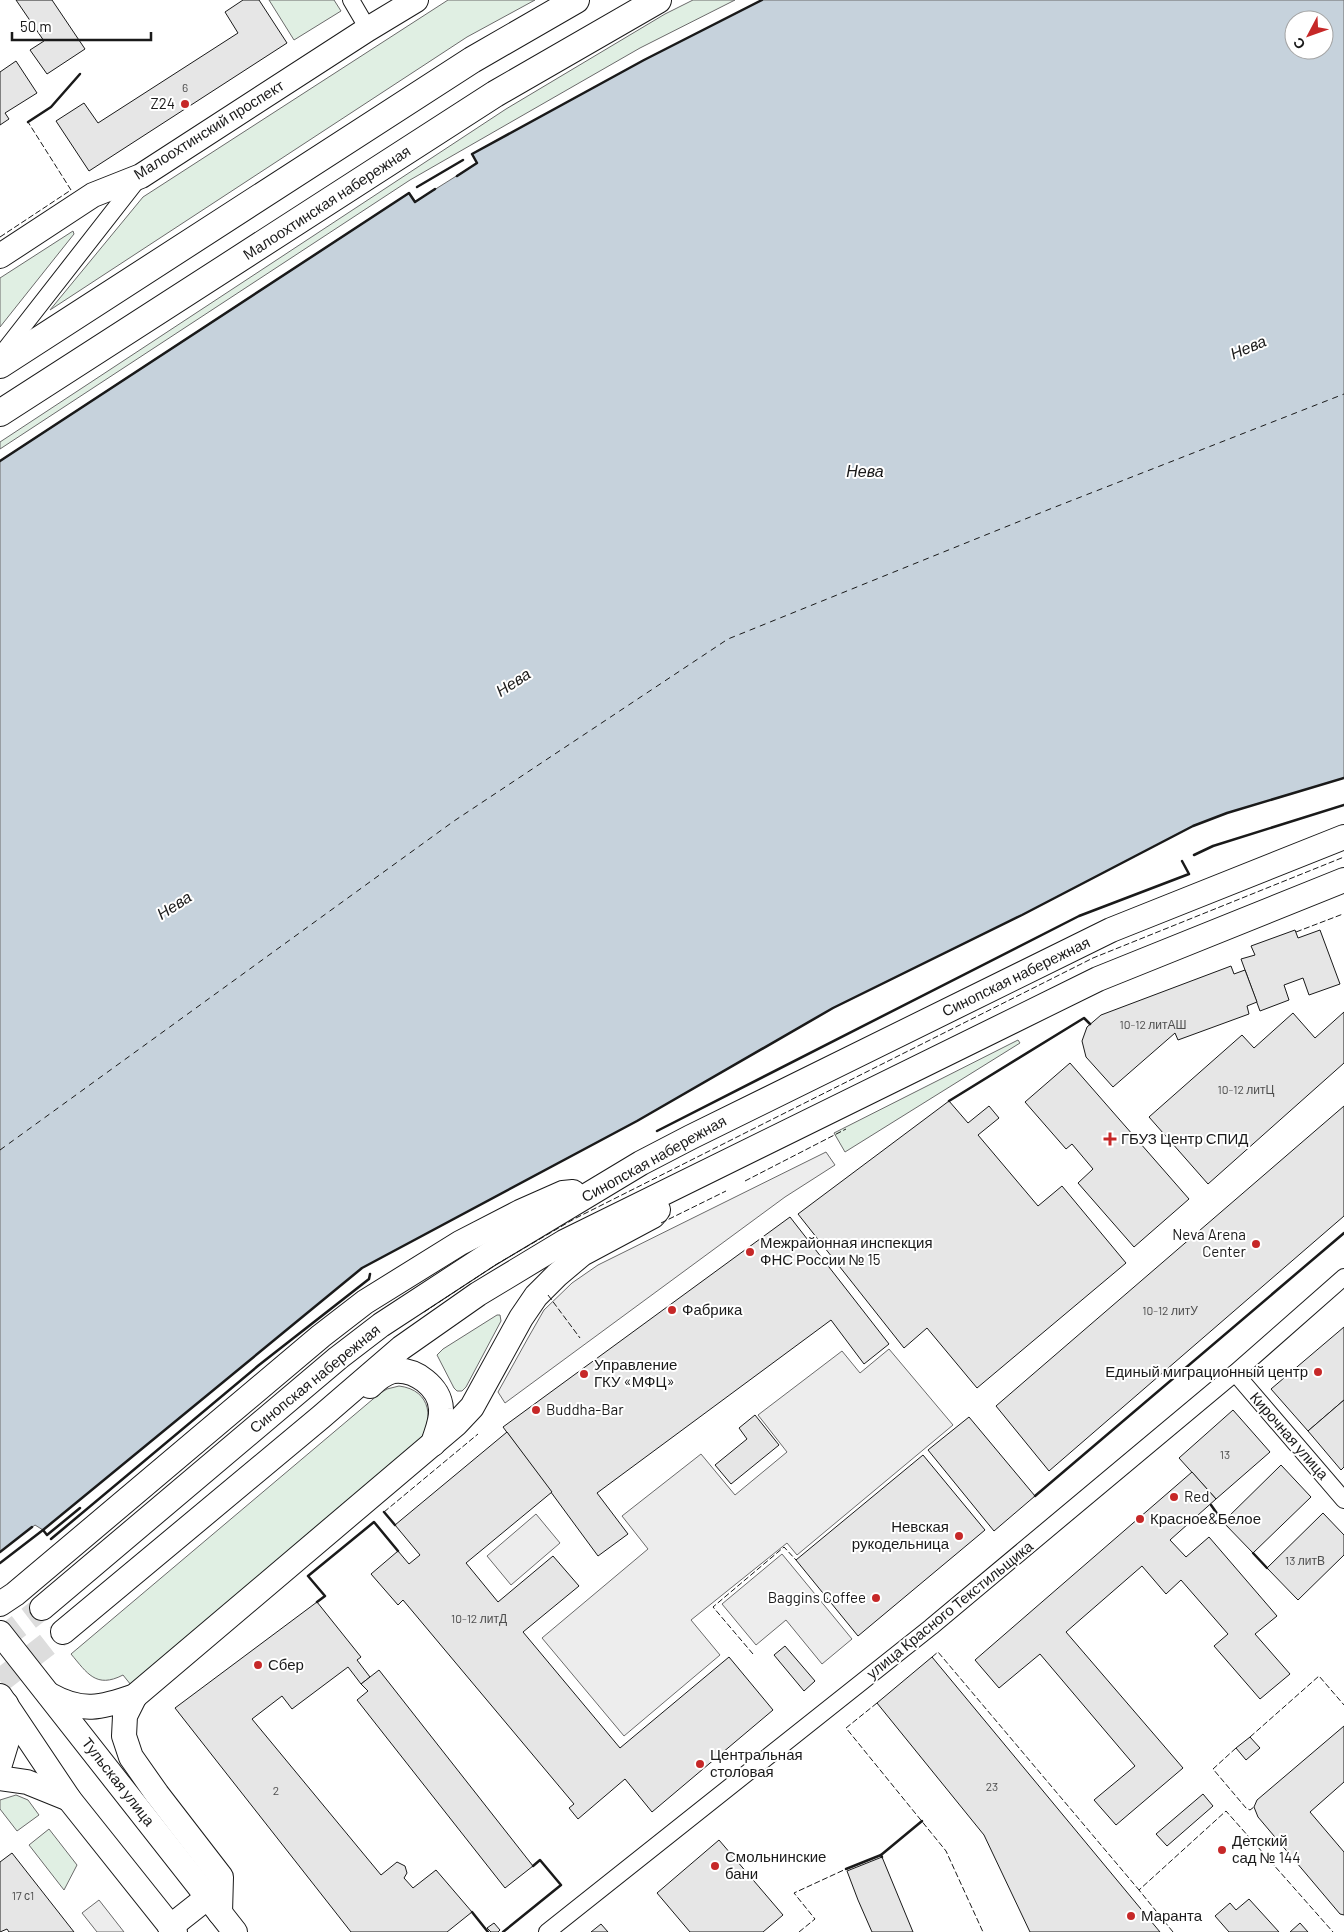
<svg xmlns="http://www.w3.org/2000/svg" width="1344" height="1932" font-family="Barlow,sans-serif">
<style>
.green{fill:#e0efe3;stroke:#6a6a6a}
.parking{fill:#ededed;stroke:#6a6a6a}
.water{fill:#c6d2dc;stroke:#6a6a6a;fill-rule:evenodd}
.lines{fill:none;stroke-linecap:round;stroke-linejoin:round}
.ferry{stroke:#1a1a1a;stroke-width:1;stroke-dasharray:6 5;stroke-linecap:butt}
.building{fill:#e6e6e6;stroke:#1a1a1a}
.secondary-tunnel{stroke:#ddd;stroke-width:24;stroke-dasharray:24 12;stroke-linecap:butt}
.street-casing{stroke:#1a1a1a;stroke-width:18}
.secondary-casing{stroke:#1a1a1a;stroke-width:26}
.primary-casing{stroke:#1a1a1a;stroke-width:28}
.street{stroke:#fff;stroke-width:16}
.secondary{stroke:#fff;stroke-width:24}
.primary{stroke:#fff;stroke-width:26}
.fence{stroke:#1a1a1a;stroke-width:1;stroke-dasharray:6 2.5;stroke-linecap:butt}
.wall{stroke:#1a1a1a;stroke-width:2.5}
.poi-dot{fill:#c62828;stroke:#fff;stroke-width:2}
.labels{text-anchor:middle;stroke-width:4;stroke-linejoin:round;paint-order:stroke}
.number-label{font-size:12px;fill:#4d4d4d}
.poi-label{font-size:15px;fill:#1a1a1a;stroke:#fff;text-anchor:start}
.street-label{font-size:15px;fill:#1a1a1a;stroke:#fff}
.water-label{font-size:16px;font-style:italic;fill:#1a1a1a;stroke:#fff}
</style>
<rect width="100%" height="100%" fill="#fff"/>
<!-- green -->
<g class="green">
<polygon points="269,0 334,0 341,11 294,40"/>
<polygon points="448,0 535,0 467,37 50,310 143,197"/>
<polygon points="693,0 735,0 640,48 410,180 0,449 0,442 506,109 665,14"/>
<polygon points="73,231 74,234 0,327 0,278"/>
<polygon points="1018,1040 1020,1043 845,1152 834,1133"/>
<polygon points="497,1315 500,1315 501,1321 466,1387 462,1391 457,1391 454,1388 437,1355 443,1349"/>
<path d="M399 1386C432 1390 435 1421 417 1444L131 1685 123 1675C96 1689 87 1673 71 1654L379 1394 387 1389Z"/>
<polygon points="16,1795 28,1800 39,1815 17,1831 0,1809 0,1800"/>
<polygon points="49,1829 77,1865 64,1890 29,1845"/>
</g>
<!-- parking -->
<g class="parking">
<polygon points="826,1152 835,1165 785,1197 505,1403 498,1392 528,1338 544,1310 572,1283 598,1265"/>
<polygon points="889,1349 953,1425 797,1555 787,1543 691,1620 720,1655 624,1736 542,1638 648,1549 622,1516 701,1454 735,1495 787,1452 758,1415 842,1351 860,1373"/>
<polygon points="536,1514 560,1543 511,1585 487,1556"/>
<polygon points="782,1554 852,1639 822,1664 786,1620 756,1645 722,1604"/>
<polygon points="99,1900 124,1932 97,1932 82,1913"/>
</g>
<!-- water -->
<path class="water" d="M762 0H1344V778L1227 813 1193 826 1022 915 833 1008 637 1121 362 1268 43 1530 35 1525 0 1552V461L409 193 415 202 477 163 472 154 644 60ZM1294 20H1324V50H1294Z"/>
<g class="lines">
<!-- ferry -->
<polyline class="ferry" points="0,1150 454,821 728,639 1050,509 1344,394"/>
</g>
<!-- building -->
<g class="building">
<polygon points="16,0 52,0 85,49 47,74 30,50 44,41"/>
<polygon points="243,0 259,0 287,43 89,171 56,121 84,103 98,123 238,33 225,12"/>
<polygon points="16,61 37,93 5,113 9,119 0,125 0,72"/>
<polygon points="1295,930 1298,938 1320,930 1340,984 1309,995 1303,978 1284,985 1289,1000 1260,1011 1241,959 1255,955 1251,946"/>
<polygon points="1231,966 1234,974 1245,970 1257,1002 1247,1006 1249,1014 1178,1040 1175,1033 1113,1087 1086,1057 1082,1041 1087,1027 1101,1015"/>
<polygon points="1344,1012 1344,1063 1208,1184 1149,1117 1242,1035 1254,1048 1293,1013 1315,1038"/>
<polygon points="1070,1063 1189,1199 1134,1247 1078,1183 1093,1169 1072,1144 1066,1149 1025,1102"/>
<polygon points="949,1101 968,1123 989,1106 999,1118 978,1135 1038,1206 1062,1186 1126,1263 977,1388 927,1328 904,1348 798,1214"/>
<polygon points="1344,1106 1344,1216 1049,1471 996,1406"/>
<polygon points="790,1217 889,1344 864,1364 831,1320 597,1493 628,1534 598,1556 503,1427"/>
<polygon points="1344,1327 1344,1400 1308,1431 1271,1389"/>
<polygon points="1344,1400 1344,1467 1341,1470 1308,1431"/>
<polygon points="1233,1410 1270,1452 1216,1499 1179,1458"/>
<polygon points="755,1415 779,1445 731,1484 715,1465 747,1439 739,1428"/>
<polygon points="969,1417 1035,1496 994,1531 928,1450"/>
<polygon points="507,1432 552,1492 466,1563 498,1602 553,1556 579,1586 523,1632 620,1748 729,1657 773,1710 652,1812 625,1779 578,1819 569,1808 574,1804 403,1600 398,1605 371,1574 398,1551 409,1564 420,1555 395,1525"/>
<polygon points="923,1455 985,1530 858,1636 796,1560"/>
<polygon points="1281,1465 1311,1497 1253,1553 1223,1522"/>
<polygon points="1192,1472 1216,1499 1170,1540 1186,1557 1209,1537 1277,1616 1255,1634 1290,1674 1260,1699 1214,1646 1228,1634 1181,1580 1166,1594 1142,1566 1066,1632 1183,1768 1116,1825 1094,1800 1135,1766 1040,1654 999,1688 975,1660"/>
<polygon points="1323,1513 1344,1535 1344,1555 1298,1600 1267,1568"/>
<polygon points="317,1602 361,1657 357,1660 370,1677 361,1684 348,1667 292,1709 282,1696 252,1719 381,1875 397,1862 405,1866 407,1873 404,1878 413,1888 436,1870 472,1912 447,1932 351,1932 175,1708"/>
<polygon points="785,1646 815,1681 804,1691 774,1655"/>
<polygon points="932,1657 961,1692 1160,1932 1030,1932 984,1835 877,1703"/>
<polygon points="379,1670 533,1866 505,1888 357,1700 368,1691 361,1684"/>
<polygon points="1344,1726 1344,1782 1310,1812 1344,1852 1344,1915 1340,1914 1258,1817 1254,1807 1257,1800"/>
<polygon points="1250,1737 1260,1748 1246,1760 1236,1748"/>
<polygon points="1203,1794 1213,1806 1167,1846 1156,1834"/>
<polygon points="719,1840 783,1915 763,1932 690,1932 657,1893"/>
<polygon points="12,1853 74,1932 9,1932 7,1929 0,1932 0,1862"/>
<polygon points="882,1857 913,1932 872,1932 858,1900 847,1871"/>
<polygon points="1249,1899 1279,1932 1229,1932 1215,1916 1230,1903 1236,1910"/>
<polygon points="494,1923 500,1930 498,1932 491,1932 487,1928"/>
<polygon points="1300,1923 1308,1932 1290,1932"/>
<polygon points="601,1924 608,1932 591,1932"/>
</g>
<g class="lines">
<!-- secondary-tunnel -->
<g class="secondary-tunnel">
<polyline points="0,1640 42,1608"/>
<polyline points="0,1681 63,1632"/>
</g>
<!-- street casing -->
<g class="street-casing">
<g id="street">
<polyline points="351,0 368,29"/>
<polyline points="0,356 139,178"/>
<polyline points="1235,1373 1344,1500"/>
<polyline points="547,1932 931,1627 1235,1373 1344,1277"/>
</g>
</g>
<!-- secondary casing -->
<g class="secondary-casing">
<g id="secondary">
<polyline points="0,256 93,195 141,176 368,29 416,0"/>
<path d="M370 1386C376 1380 385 1373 393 1371 415 1368 440 1387 441 1409 442 1421 436 1433 433 1444"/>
<polyline points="0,1604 15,1594 321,1336 365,1302 460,1243 520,1212 563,1193 573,1192"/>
<polyline points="42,1608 338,1358 381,1325 488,1255 641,1163 691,1137 1111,930 1344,837"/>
<polyline points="63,1632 321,1417 401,1348 478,1294 564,1242 1098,979 1344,880"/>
<polyline points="0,1633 235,1932"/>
<path d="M50 1695C82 1713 101 1708 135 1696L456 1424 472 1407 521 1318 536 1296 557 1275 582 1254 653 1216 658 1210"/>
<polyline points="0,1696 69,1799 175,1932"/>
<polyline points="135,1696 125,1716 124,1736 131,1757 157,1794 221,1877 220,1913"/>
<polyline points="0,1764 7,1741 6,1704"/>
<polyline points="0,1778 27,1782 69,1799"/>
<polyline points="170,1927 208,1897"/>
</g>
</g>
<!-- primary casing -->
<g class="primary-casing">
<g id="primary">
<polyline points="0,365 472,60 576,0"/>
<polyline points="0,413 495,94 658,0"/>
</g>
</g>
<!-- street -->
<use href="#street" class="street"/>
<!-- secondary -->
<use href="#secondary" class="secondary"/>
<!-- primary -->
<use href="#primary" class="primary"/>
<!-- fence -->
<g class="fence">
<polyline points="0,237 71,190 28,122"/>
<polyline points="1296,932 1343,914"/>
<polyline points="745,1181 846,1129"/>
<polyline points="661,1223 726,1191"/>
<polyline points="548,1295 580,1338"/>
<polyline points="424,1312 497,1264 574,1219 1093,958 1344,857"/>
<polyline points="384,1512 478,1434"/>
<polyline points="753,1654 713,1607 784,1547 796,1560"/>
<polyline points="932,1657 938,1652 1139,1890"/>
<polyline points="877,1703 846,1728 946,1851 983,1932"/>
<polyline points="1250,1737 1319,1676 1344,1705"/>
<polyline points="1236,1748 1213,1769 1246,1808 1250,1810 1254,1807"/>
<polyline points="799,1932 815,1919 794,1893 846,1869"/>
<polyline points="1173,1932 1139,1890 1226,1811 1333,1932"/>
</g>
<!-- wall -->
<g class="wall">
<polyline points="28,122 51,107 80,74"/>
<polyline points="457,176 477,163 472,154 644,60 762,0"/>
<polyline points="417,187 463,160"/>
<polyline points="0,461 409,193 415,202 435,189"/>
<polyline points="1194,855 1213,846 1344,805"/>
<polyline points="949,1101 1084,1018 1090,1024"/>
<polyline points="657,1131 1079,916 1189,874 1182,861"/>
<polyline points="1035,1496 1344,1233"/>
<polyline points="1211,1505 1223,1522"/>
<polyline points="384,1512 395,1525"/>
<polyline points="43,1530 47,1535 80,1508"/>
<polyline points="51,1539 259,1365 369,1279 370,1274"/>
<polyline points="0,1552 32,1527"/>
<polyline points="1253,1553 1267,1568"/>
<polyline points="0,1563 43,1530 362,1268 637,1121 833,1008 1022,915 1193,826 1227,813 1344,778"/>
<polyline points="317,1602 325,1596 308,1576 374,1522 398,1551"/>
<polyline points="882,1857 881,1855 922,1821"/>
<polyline points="846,1869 881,1855"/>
<polyline points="472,1912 488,1932"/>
<polyline points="503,1932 561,1885 540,1860 533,1866"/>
</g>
</g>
<!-- markers -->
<g class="poi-dot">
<circle cx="185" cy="104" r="5"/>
<path d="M1107.5 1131.5h5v5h5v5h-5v5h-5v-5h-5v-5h5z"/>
<circle cx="1256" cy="1244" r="5"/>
<circle cx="750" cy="1252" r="5"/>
<circle cx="672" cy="1310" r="5"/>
<circle cx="1318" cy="1372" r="5"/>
<circle cx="584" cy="1374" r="5"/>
<circle cx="536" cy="1410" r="5"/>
<circle cx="1174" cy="1497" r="5"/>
<circle cx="1140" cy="1519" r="5"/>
<circle cx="959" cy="1536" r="5"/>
<circle cx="876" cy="1598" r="5"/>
<circle cx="258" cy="1665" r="5"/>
<circle cx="700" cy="1764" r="5"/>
<circle cx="1222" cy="1850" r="5"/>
<circle cx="715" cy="1866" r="5"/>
<circle cx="1131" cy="1916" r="5"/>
</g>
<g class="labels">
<!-- number labels -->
<g class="number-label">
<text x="185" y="92">6</text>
<text x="1153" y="1029">10-12 литАШ</text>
<text x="1246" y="1094">10-12 литЦ</text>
<text x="1170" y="1315">10-12 литУ</text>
<text x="1225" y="1459">13</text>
<text x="1305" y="1565">13 литВ</text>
<text x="479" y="1623">10-12 литД</text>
<text x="992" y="1791">23</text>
<text x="276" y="1795">2</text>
<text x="23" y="1900">17 с1</text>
</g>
<!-- poi labels -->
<g class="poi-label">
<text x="175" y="109" text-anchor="end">Z24</text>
<text x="1121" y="1144">ГБУЗ Центр СПИД</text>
<text x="1246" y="1240" text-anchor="end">Neva Arena<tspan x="1246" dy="17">Center</tspan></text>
<text x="760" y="1248">Межрайонная инспекция<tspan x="760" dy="17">ФНС России № 15</tspan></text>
<text x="682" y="1315">Фабрика</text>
<text x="594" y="1370">Управление<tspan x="594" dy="17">ГКУ «МФЦ»</tspan></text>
<text x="1308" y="1377" text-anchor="end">Единый миграционный центр</text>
<text x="546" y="1415">Buddha-Bar</text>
<text x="1184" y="1502">Red</text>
<text x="1150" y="1524">Красное&amp;Белое</text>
<text x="949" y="1532" text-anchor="end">Невская<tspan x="949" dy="17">рукодельница</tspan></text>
<text x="866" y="1603" text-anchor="end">Baggins Coffee</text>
<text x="268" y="1670">Сбер</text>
<text x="710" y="1760">Центральная<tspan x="710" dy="17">столовая</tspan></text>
<text x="1232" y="1846">Детский<tspan x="1232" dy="17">сад № 144</tspan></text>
<text x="725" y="1862">Смольнинские<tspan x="725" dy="17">бани</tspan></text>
<text x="1141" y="1921">Маранта</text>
</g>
<!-- street labels -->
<g class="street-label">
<text transform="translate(209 130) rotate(-32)" y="5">Малоохтинский проспект</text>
<text transform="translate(327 203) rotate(-33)" y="5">Малоохтинская набережная</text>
<text transform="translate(1016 977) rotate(-26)" y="5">Синопская набережная</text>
<text transform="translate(654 1159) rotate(-29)" y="5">Синопская набережная</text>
<text transform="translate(315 1379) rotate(-39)" y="5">Синопская набережная</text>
<text transform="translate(1289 1436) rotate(49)" y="5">Кирочная улица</text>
<text transform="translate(950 1610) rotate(-39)" y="5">улица Красного Текстильщика</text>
<text transform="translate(118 1782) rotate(52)" y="5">Тульская улица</text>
</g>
<!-- water labels -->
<g class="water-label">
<text transform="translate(1248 347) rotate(-23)" y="6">Нева</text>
<text x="865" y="477">Нева</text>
<text transform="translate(513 682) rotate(-33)" y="6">Нева</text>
<text transform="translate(174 905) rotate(-33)" y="6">Нева</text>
</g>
</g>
<!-- north arrow -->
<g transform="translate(1309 35) rotate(229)"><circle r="24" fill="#ffffff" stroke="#a3a3a3"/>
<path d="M0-4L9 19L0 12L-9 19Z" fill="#c62828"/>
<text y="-8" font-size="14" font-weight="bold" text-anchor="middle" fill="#1a1a1a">С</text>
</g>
<!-- scale -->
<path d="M12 32v8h139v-8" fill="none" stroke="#1a1a1a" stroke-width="2.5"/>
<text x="20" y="32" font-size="15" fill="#1a1a1a" stroke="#ffffff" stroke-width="4" paint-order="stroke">50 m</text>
</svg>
